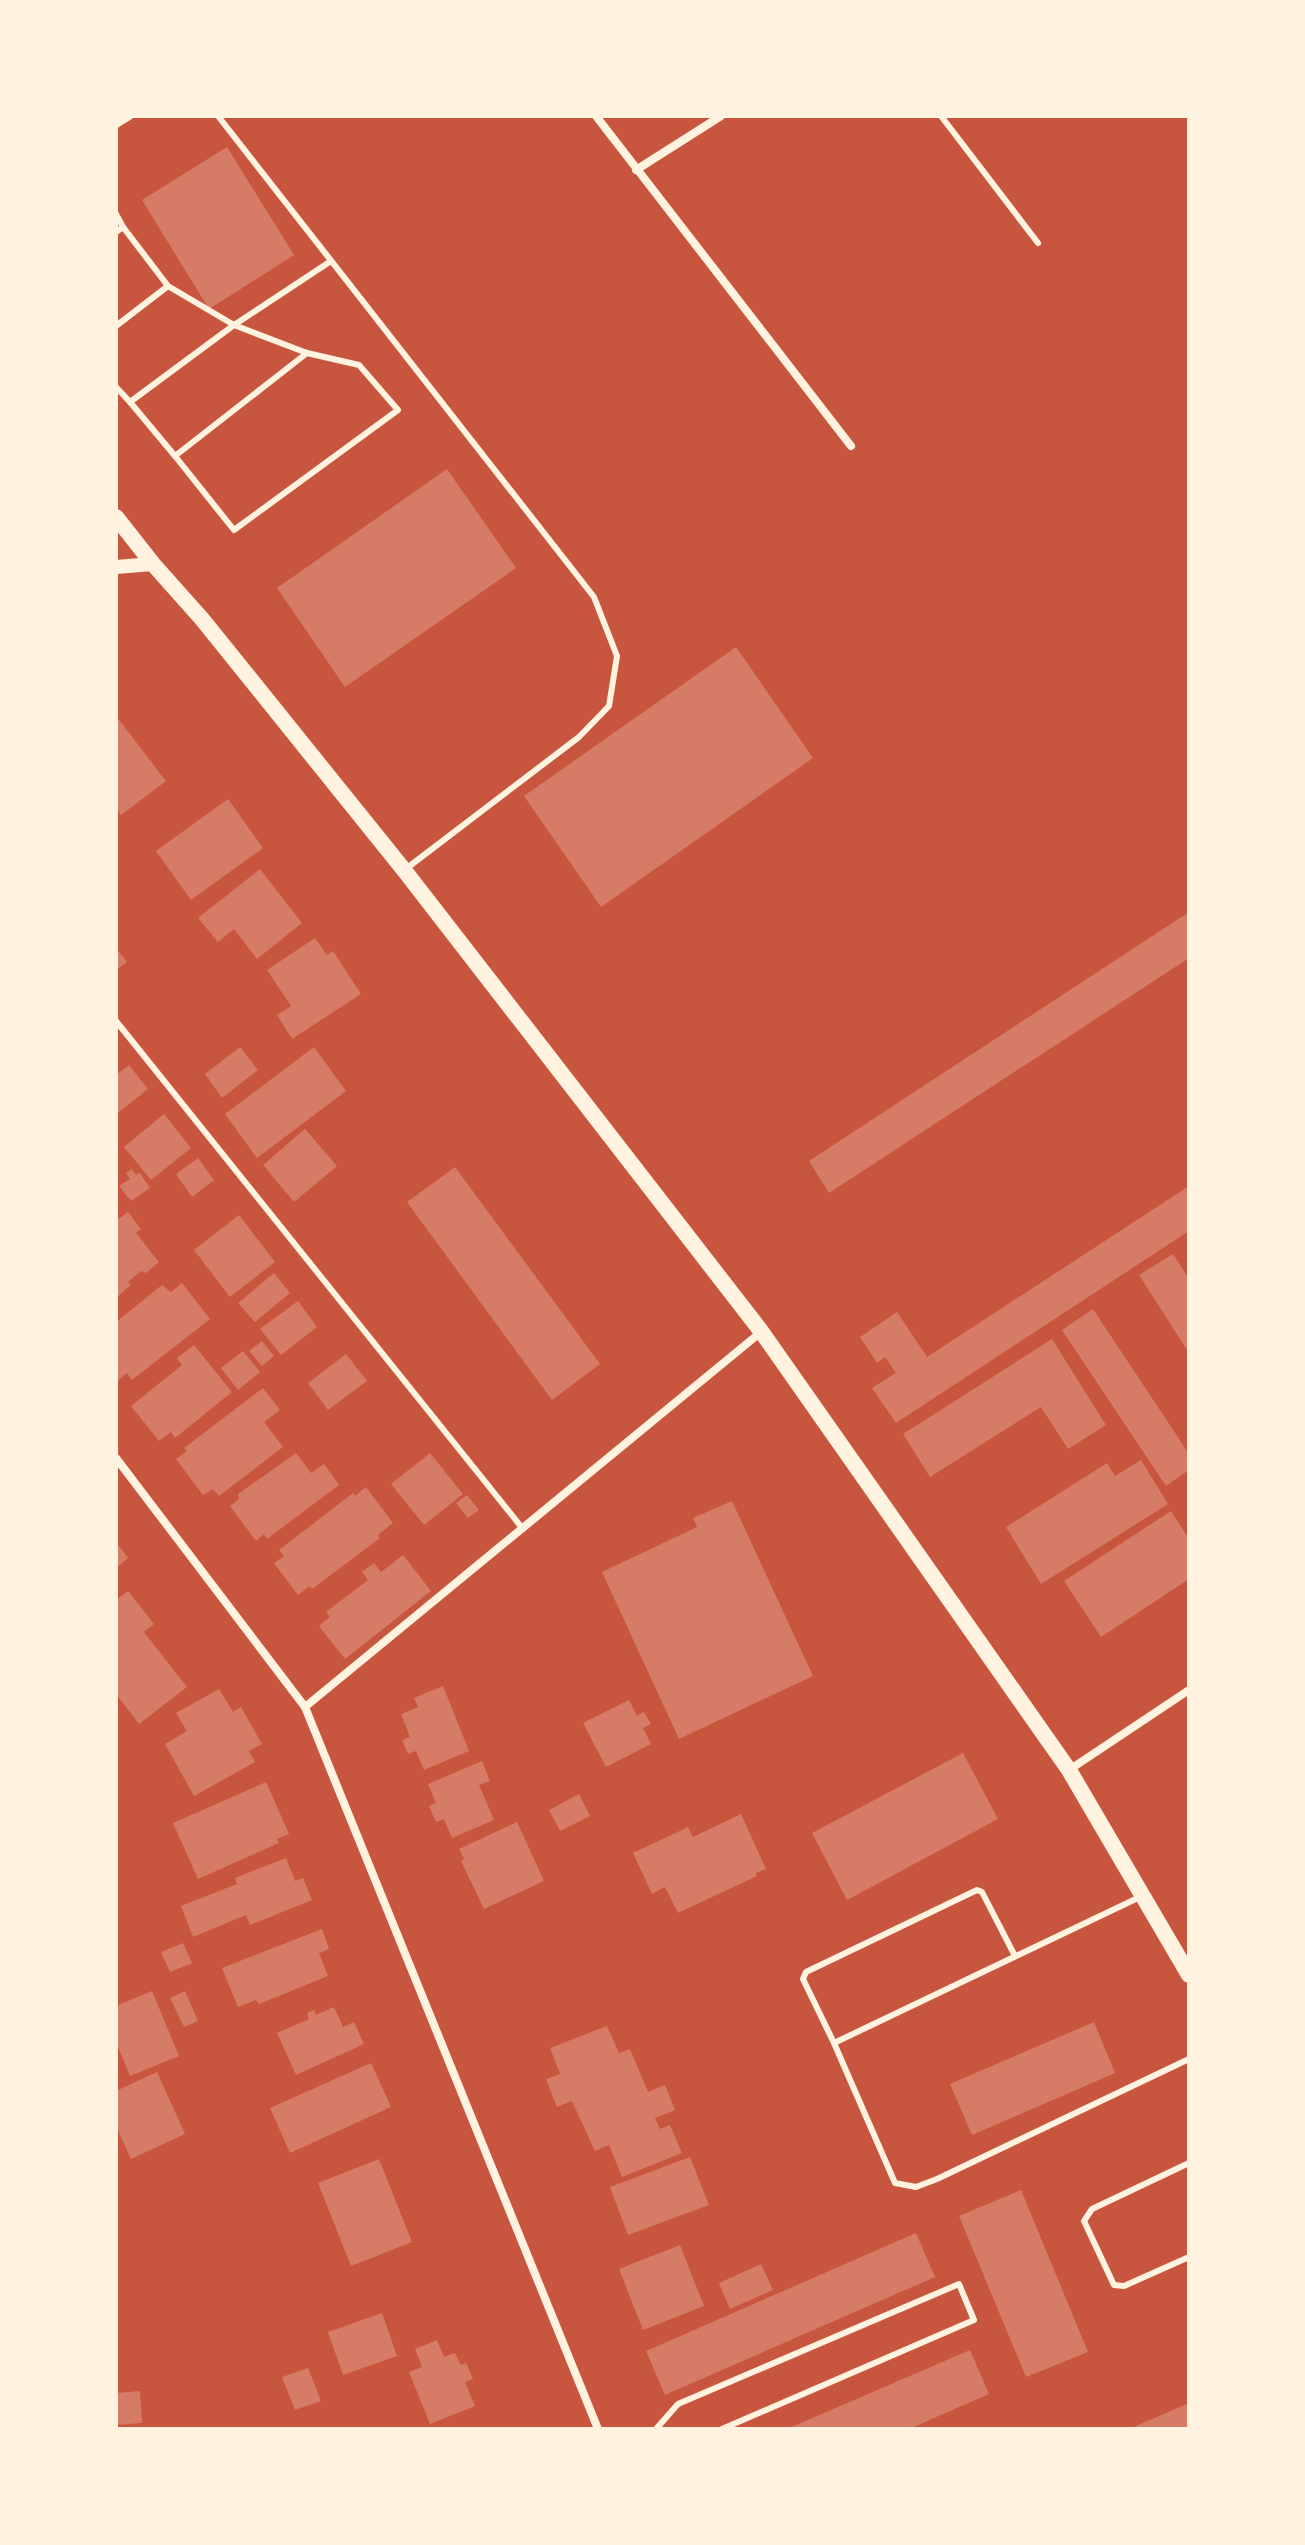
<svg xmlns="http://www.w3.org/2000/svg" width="1305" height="2545" font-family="'Archivo Narrow',sans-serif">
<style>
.building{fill:#d67c66}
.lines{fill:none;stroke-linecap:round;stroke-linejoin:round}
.service{stroke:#fff3e0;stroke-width:6}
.minor{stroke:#fff3e0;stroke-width:8}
.tertiary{stroke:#fff3e0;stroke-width:14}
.secondary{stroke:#fff3e0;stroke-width:16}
</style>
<rect width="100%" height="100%" fill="#c8553d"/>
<!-- building -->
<g class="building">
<polygon points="227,147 294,255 209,309 142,200"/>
<polygon points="447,469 516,568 345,687 277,588"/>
<polygon points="736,647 813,758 601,907 524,796"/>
<polygon points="116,716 166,781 121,815 116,809"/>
<polygon points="228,799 263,848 191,900 156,851"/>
<polygon points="260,869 302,923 257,959 234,929 218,942 198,918"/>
<polygon points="1189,912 1189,958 829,1193 809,1161"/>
<polygon points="315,938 327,955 333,951 361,994 292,1039 277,1015 291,1006 267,970"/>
<polygon points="116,948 127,962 116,970"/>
<polygon points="240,1047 258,1070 222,1098 205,1074"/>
<polygon points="314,1047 346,1091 257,1158 225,1114"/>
<polygon points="129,1065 148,1089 118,1113 116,1110 116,1075"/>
<polygon points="164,1114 191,1148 151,1180 124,1147"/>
<polygon points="305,1129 337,1166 294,1202 263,1165"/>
<polygon points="198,1158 214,1180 192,1197 176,1174"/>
<polygon points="455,1167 600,1364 552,1400 407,1202"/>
<polygon points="132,1169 136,1175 139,1172 150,1188 131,1201 119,1186 130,1179 126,1173"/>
<polygon points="1189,1186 1189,1231 896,1423 872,1388 896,1373 885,1357 877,1363 860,1337 897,1312 927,1357"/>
<polygon points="128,1212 141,1229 136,1233 159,1262 146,1273 141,1271 128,1282 131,1285 116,1298 116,1221"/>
<polygon points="239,1215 275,1262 230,1297 194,1250"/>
<polygon points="1173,1254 1189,1279 1189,1353 1139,1275"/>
<polygon points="274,1273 290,1293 255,1322 238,1303"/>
<polygon points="182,1283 210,1319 132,1380 127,1373 116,1382 116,1322 162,1285 171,1292"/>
<polygon points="298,1301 317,1327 281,1355 260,1329"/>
<polygon points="1093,1309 1189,1454 1189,1470 1166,1486 1062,1330"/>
<polygon points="1052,1339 1106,1425 1068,1449 1041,1407 930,1477 903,1434"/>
<polygon points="262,1341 274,1356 262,1366 249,1351"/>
<polygon points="194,1345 232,1392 175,1438 171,1432 159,1441 131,1406 182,1365 177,1358"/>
<polygon points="243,1351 260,1372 238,1390 221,1368"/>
<polygon points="346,1354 367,1381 328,1410 308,1383"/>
<polygon points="263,1388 280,1410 264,1422 283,1447 219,1496 213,1489 203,1495 176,1459 187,1451 184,1448"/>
<polygon points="296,1453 311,1473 324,1464 339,1485 267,1539 264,1534 256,1541 230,1506 239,1499 238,1494"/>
<polygon points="430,1453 463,1494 424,1525 391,1484"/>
<polygon points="1141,1460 1168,1504 1041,1584 1006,1527 1107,1463 1115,1476"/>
<polygon points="366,1487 393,1523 378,1535 380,1538 312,1589 310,1586 298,1595 274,1563 284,1556 279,1550 353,1493 355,1496"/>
<polygon points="467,1495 479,1510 468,1518 456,1503"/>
<polygon points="732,1501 813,1676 679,1739 602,1572 697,1527 693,1518"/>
<polygon points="1171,1511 1189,1539 1189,1579 1101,1637 1064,1581"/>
<polygon points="116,1542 128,1558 116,1568"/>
<polygon points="403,1555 431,1591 345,1659 319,1626 330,1617 326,1612 368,1580 362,1572 374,1563 381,1572"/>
<polygon points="128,1591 154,1624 144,1632 187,1687 139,1724 116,1694 116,1600"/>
<polygon points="443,1686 469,1751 424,1770 416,1751 408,1754 402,1740 410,1737 401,1714 418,1707 414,1698"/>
<polygon points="219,1689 233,1712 241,1707 262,1744 249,1751 255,1762 194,1796 165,1744 187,1731 176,1713"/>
<polygon points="629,1700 637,1716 644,1712 651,1724 643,1728 651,1744 606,1767 583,1723"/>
<polygon points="963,1753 998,1819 847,1900 812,1833"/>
<polygon points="482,1761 490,1781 479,1785 494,1820 452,1838 444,1819 436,1822 429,1806 436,1803 428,1784"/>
<polygon points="266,1782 289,1834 277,1839 279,1843 198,1879 173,1823"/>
<polygon points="579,1794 590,1816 560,1831 549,1810"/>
<polygon points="741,1814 766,1869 756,1873 757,1876 678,1913 665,1887 652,1894 633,1853 688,1827 693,1837"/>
<polygon points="517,1822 544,1881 484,1909 461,1861 464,1859 459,1849"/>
<polygon points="286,1858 295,1881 303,1878 312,1900 250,1925 246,1915 193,1937 181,1906 237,1884 235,1878"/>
<polygon points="322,1929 329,1949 319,1953 328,1976 259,2004 256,2000 238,2007 222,1968"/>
<polygon points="183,1943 192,1963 170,1972 161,1952"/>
<polygon points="152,1991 179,2056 130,2076 116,2042 116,2006"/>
<polygon points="185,1991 198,2021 184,2027 170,1998"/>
<polygon points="334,2007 343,2027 354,2022 364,2044 296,2075 277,2033 309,2019 307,2013 314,2010 316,2015"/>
<polygon points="1094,2022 1115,2073 972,2135 950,2084"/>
<polygon points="607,2026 619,2053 630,2049 648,2092 665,2085 675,2110 655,2118 660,2129 670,2125 682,2153 622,2177 609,2145 595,2151 572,2101 557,2107 546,2079 560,2074 550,2048"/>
<polygon points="371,2063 391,2107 290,2153 270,2108"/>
<polygon points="157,2072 185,2134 131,2159 116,2126 116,2091"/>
<polygon points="690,2157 709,2205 628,2235 610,2187"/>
<polygon points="379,2159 412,2242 351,2266 318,2183"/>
<polygon points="1021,2190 1088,2352 1026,2377 959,2216"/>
<polygon points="916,2233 935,2277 665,2395 646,2351"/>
<polygon points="680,2245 704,2306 643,2330 619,2269"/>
<polygon points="761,2264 773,2290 730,2309 719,2283"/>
<polygon points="382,2313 397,2356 343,2375 328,2332"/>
<polygon points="437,2340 444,2357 455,2353 461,2365 466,2363 473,2379 465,2382 475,2406 430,2424 409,2372 422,2367 415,2349"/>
<polygon points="970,2350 989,2394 909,2429 787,2429"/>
<polygon points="308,2368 321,2401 295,2410 282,2377"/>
<polygon points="140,2391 142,2423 116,2425 116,2393"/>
<polygon points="1189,2403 1189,2429 1129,2429"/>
</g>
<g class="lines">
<!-- service -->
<g class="service">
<polyline points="218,116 594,597 617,656 609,706 579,737 407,868"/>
<polyline points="941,116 1038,243"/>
<polyline points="116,214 123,227"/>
<polyline points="116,232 123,227 168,286"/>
<polyline points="116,326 168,286 234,325 331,261"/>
<polyline points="116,387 130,402 234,325 307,353 359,365 398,410 234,530 175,456 307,353"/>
<polyline points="130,402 175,456"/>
<polyline points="116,1021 523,1529"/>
<polyline points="1142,1896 834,2043 895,2183 916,2187 937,2179 1189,2059"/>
<polyline points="834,2043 803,1979 806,1972 977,1890 982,1892 1015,1956"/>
<polyline points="1189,2163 1092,2209 1084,2221 1114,2285 1124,2286 1189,2257"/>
<polyline points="656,2429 678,2404 959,2284 974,2320 722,2429"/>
</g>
<!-- minor -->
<g class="minor">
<polyline points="596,116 851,446"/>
<polyline points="116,124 129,116"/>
<polyline points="636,170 721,116"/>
<polyline points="116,1458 305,1707 598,2429"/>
<polyline points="305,1707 761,1332"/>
<polyline points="1069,1770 1189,1690"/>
</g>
<!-- tertiary -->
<polyline class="tertiary" points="116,567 153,564"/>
<!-- secondary -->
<polyline class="secondary" points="116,517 153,564 202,619 404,870 761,1331 1069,1770 1189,1975"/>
</g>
<!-- border -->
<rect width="1305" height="2545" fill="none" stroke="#fff3e0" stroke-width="236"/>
</svg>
